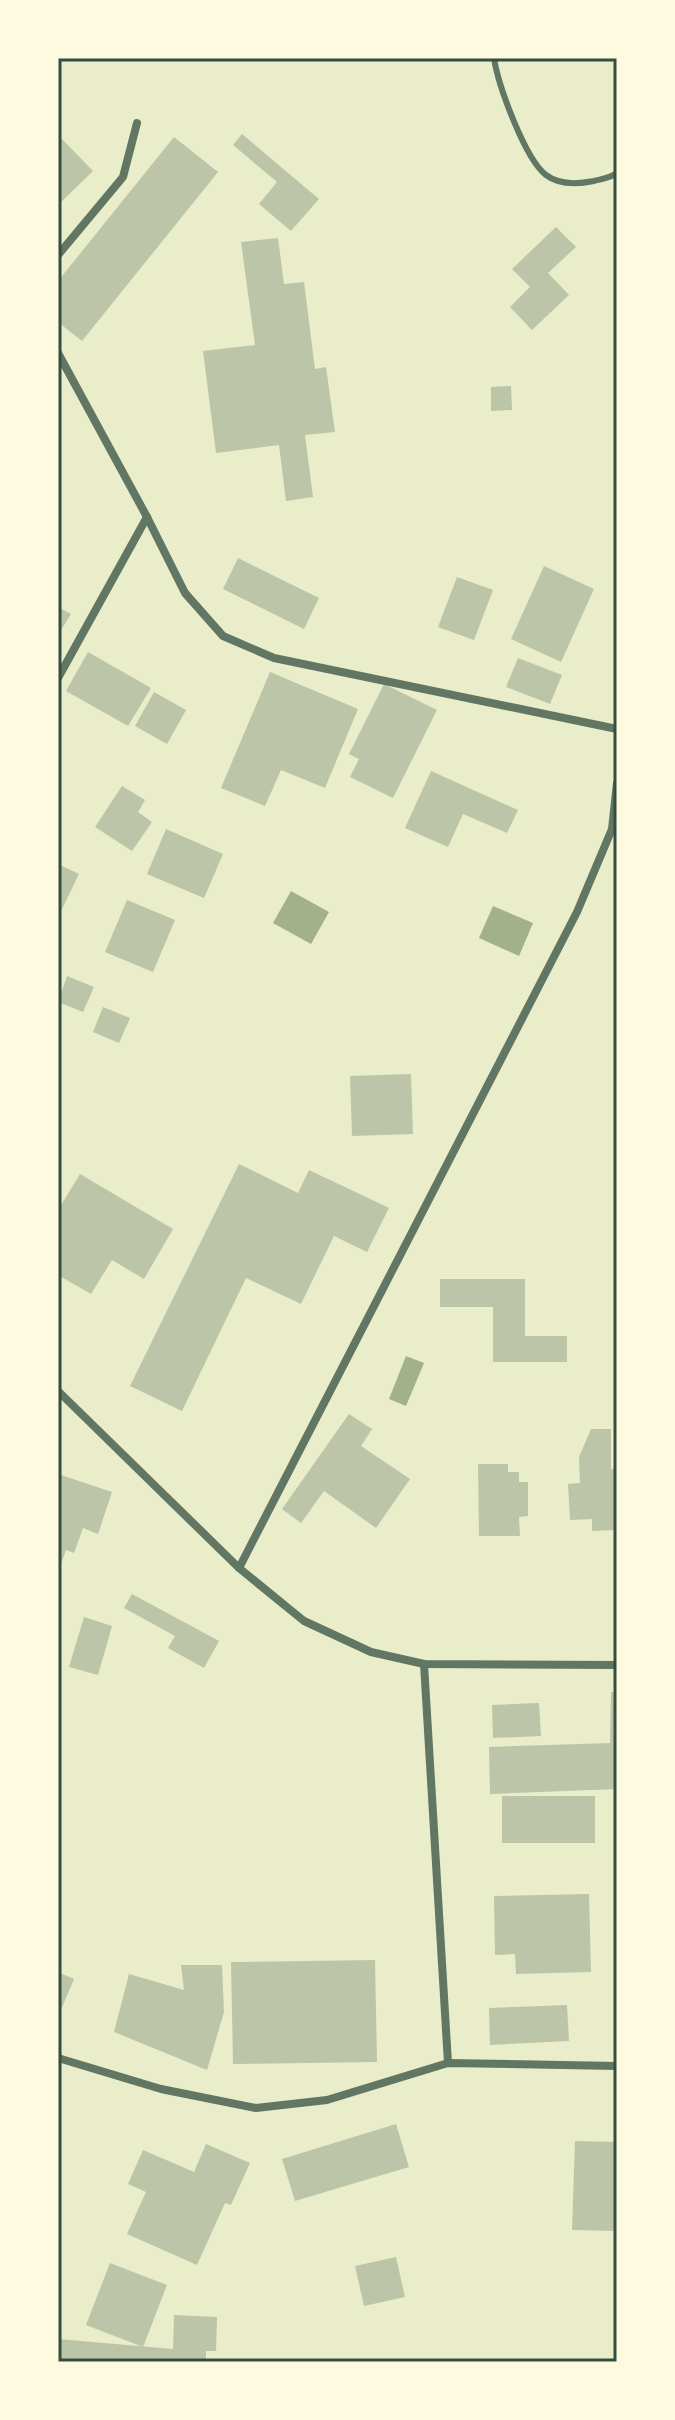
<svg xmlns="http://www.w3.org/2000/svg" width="675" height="2420" font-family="'Fira Sans',sans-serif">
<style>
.water{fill:#a3b18a}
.building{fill:#bcc5a7}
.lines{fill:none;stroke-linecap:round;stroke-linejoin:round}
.service{stroke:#617663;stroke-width:6}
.minor{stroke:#617663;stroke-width:8}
.neatline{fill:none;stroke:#344e41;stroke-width:3}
</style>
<rect width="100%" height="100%" fill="#e9edc9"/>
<!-- water -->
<g class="water">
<polygon points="291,891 329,912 311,944 273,923"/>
<polygon points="493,906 533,923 519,956 479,938"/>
<polygon points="406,1356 424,1363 406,1406 389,1399"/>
</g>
<!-- building -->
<g class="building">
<polygon points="242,134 319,199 291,231 259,204 277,182 233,145"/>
<polygon points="58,135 93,171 58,205"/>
<polygon points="174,137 218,172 82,341 58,322 58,281"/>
<polygon points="556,227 576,247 548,273 569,295 532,330 510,307 530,287 512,269"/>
<polygon points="278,238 284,284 304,282 315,369 326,367 335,432 305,435 313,497 286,501 279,445 216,453 203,351 255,345 241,242"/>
<polygon points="511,386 512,410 491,411 491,387"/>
<polygon points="238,558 319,598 304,629 223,589"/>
<polygon points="544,566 594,589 561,662 511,639"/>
<polygon points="457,577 493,590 474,640 438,627"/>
<polygon points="58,607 71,614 58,635"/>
<polygon points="88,652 151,688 128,726 66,691"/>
<polygon points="518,658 562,675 550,704 506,687"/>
<polygon points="270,672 358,709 325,788 281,770 265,806 221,788"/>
<polygon points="384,684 437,710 393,798 350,777 359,759 349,754"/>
<polygon points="154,692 186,710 167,744 135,726"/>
<polygon points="431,771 518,810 507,833 463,814 448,847 405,828"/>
<polygon points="122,786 145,800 138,812 152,822 132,851 95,827"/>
<polygon points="166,829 223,854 204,898 147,874"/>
<polygon points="58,864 79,874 60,913 58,912"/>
<polygon points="127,900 175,920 153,972 105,952"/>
<polygon points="67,976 94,987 83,1012 58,1002"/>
<polygon points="103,1007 130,1018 119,1043 93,1032"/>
<polygon points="411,1074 413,1134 352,1136 350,1076"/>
<polygon points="239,1164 298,1193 309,1170 389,1208 367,1252 334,1236 301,1304 246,1278 182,1411 130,1386"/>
<polygon points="80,1174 173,1229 144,1279 112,1260 91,1294 58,1275 58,1210"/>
<polygon points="440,1279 525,1279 525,1336 567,1336 567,1362 493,1362 493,1307 440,1307"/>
<polygon points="349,1414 372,1429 361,1446 410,1479 376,1528 324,1491 301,1523 282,1509"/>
<polygon points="591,1429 611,1429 611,1469 617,1469 617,1530 592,1531 592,1519 570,1520 568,1484 580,1483 579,1457"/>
<polygon points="478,1464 508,1464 508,1472 519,1472 519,1482 528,1482 528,1516 519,1517 520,1536 479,1536"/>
<polygon points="58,1474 112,1492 98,1534 83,1528 74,1553 66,1550 58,1572 58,1542 62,1529 58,1528"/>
<polygon points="132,1594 219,1641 204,1668 168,1648 175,1636 124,1608"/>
<polygon points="84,1617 112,1626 98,1675 69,1667"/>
<polygon points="611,1692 617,1692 617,1789 490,1794 489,1747 610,1743"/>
<polygon points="539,1703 541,1736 493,1738 492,1705"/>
<rect x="502" y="1796" width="93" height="47"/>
<polygon points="589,1894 591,1972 516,1974 515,1954 495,1955 494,1896"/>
<polygon points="375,1960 377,2062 233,2064 231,1962"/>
<polygon points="181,1965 222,1965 224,2012 207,2070 114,2032 129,1974 184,1990"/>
<polygon points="58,1972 74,1979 58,2017"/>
<polygon points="567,2005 569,2041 490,2045 489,2008"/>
<polygon points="396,2124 409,2167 295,2201 282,2159"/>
<polygon points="575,2141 617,2142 617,2231 572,2230"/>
<polygon points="206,2144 250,2163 231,2205 225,2203 197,2265 127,2234 146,2192 128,2184 143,2150 194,2172"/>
<polygon points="396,2257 405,2297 364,2306 355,2266"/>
<polygon points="110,2263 167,2285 143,2347 86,2325"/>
<polygon points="174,2315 217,2317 216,2351 206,2351 206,2362 58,2362 58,2339 173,2349"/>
</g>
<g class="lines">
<!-- service -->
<path class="service" d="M494 58C498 85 525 159 546 175 559 185 579 184 594 181 602 179 610 178 617 173"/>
<!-- minor -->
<g class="minor">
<polyline points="58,255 123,177 137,123"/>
<polyline points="58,353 147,517 185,593 223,636 274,658 617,729"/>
<polyline points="58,678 147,517"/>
<polyline points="58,1391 239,1568 304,1621 371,1652 424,1664 617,1665"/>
<polyline points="239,1568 577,912 612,829 617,783"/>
<polyline points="424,1664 448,2063"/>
<polyline points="58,2058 161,2089 256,2108 327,2100 448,2063 617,2066"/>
</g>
</g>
<!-- border -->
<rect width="675" height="2420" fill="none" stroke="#fefae0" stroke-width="120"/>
<rect x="60" y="60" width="555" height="2300" class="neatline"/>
</svg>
